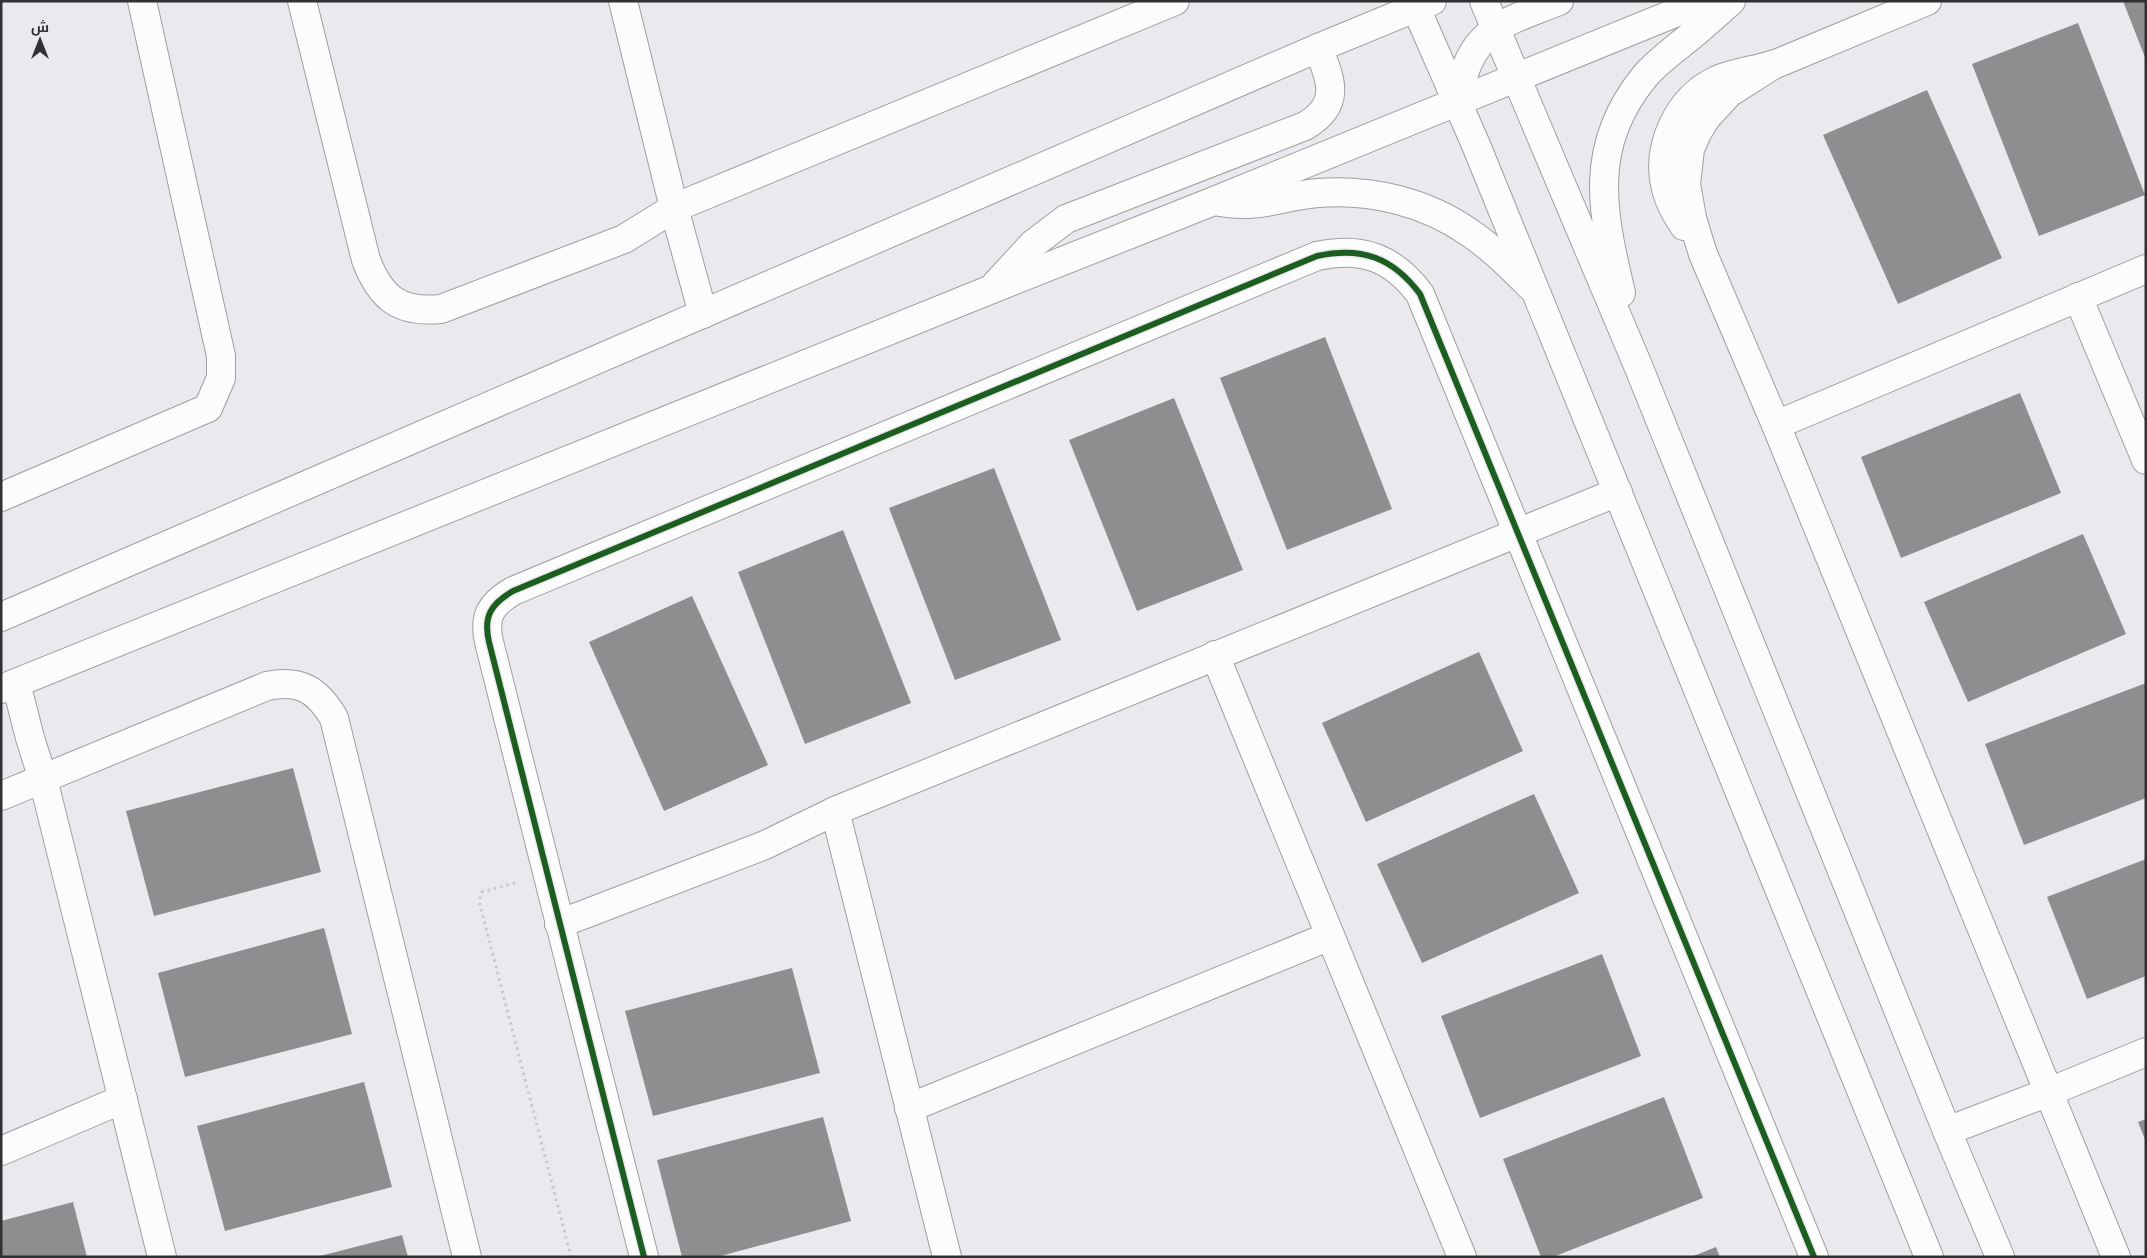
<svg xmlns="http://www.w3.org/2000/svg" width="2147" height="1258" font-family="Helvetica,Cairo,sans-serif">
<style>
.building{fill:#8e8d90}
.lines{fill:none;stroke-linecap:round;stroke-linejoin:round}
.minor-casing{stroke:#9f9ea0;stroke-width:30}
.path{stroke:#c9c8c9;stroke-width:3;stroke-dasharray:2.5 4;stroke-linecap:butt}
.minor{stroke:#fcfcfc;stroke-width:28}
.cycleway-casing{stroke:#ebe8ee;stroke-width:9}
.cycleway{stroke:#1b5e20;stroke-width:6}
</style>
<rect width="100%" height="100%" fill="#ebe9ed"/>
<!-- building -->
<g class="building">
<polygon points="2123,1 2146,1 2146,60"/>
<polygon points="2078,23 2145,195 2039,236 1972,64"/>
<polygon points="1927,90 2002,258 1898,304 1823,135"/>
<polygon points="1325,337 1392,509 1287,550 1220,378"/>
<polygon points="2020,393 2061,493 1901,558 1861,457"/>
<polygon points="1174,398 1243,570 1137,611 1069,440"/>
<polygon points="994,468 1061,640 955,680 889,508"/>
<polygon points="843,530 911,703 805,744 738,572"/>
<polygon points="2083,534 2126,634 1968,702 1924,602"/>
<polygon points="692,596 768,765 664,811 589,642"/>
<polygon points="1479,652 1523,751 1366,822 1322,723"/>
<polygon points="2146,683 2146,798 2024,845 1985,744"/>
<polygon points="293,768 321,872 154,916 126,811"/>
<polygon points="1534,794 1579,893 1422,963 1377,864"/>
<polygon points="2146,859 2146,976 2087,999 2047,897"/>
<polygon points="324,928 352,1034 185,1077 158,973"/>
<polygon points="1602,954 1641,1056 1480,1118 1441,1016"/>
<polygon points="792,968 820,1073 653,1116 625,1011"/>
<polygon points="364,1082 392,1187 225,1231 197,1126"/>
<polygon points="1664,1097 1703,1198 1553,1257 1541,1257 1503,1159"/>
<polygon points="823,1117 851,1221 717,1257 682,1257 657,1160"/>
<polygon points="2146,1119 2146,1142 2138,1122"/>
<polygon points="73,1202 87,1257 1,1257 1,1221"/>
<polygon points="402,1235 408,1257 320,1257 320,1256"/>
<polygon points="1716,1247 1720,1257 1691,1257"/>
</g>
<g class="lines">
<!-- minor casing -->
<g class="minor-casing">
<g id="minor">
<path d="M302 1 366 260C381 299 400 313 441 309L624 239 674 208 1175 1"/>
<polyline points="623,1 674,208 703,314"/>
<polyline points="1484,1 1639,368 1947,1131 2000,1257"/>
<polyline points="1416,8 1476,145 1929,1257"/>
<polyline points="1773,65 1729,93 1706,118 1697,133 1690,149 1686,184 1692,218 1703,254 1776,425 2116,1257"/>
<path d="M1458 100C1461 88 1463 74 1468 63 1485 23 1523 16 1559 1"/>
<path d="M1220 202C1260 209 1282 196 1318 193 1372 189 1426 202 1470 233 1492 248 1511 267 1530 286"/>
<path d="M1684 226C1676 214 1669 202 1666 189 1655 147 1678 98 1717 80 1738 71 1762 70 1783 61 1831 41 1879 21 1927 1"/>
<path d="M996 284 1033 244 1066 219 1305 126C1341 105 1332 81 1318 48"/>
<path d="M1621 293C1602 212 1587 147 1645 76 1656 63 1669 54 1682 43 1699 30 1715 15 1731 1"/>
<polyline points="2078,297 2146,460"/>
<polyline points="1776,425 2146,269"/>
<polyline points="1,497 208,408 221,378 221,356 142,1"/>
<polyline points="1,617 1318,48 1432,1"/>
<polyline points="1215,655 1462,1257"/>
<polyline points="16,683 30,738 43,779 162,1257"/>
<polyline points="1,689 992,289 1214,201 1704,1"/>
<path d="M1 796 267 686C299 679 317 689 334 718L467 1257"/>
<polyline points="835,811 947,1257"/>
<polyline points="559,924 765,845 835,811 1618,492"/>
<polyline points="909,1108 1330,936"/>
<polyline points="1947,1131 2049,1092 2146,1052"/>
<polyline points="1,1151 123,1099"/>
<path d="M644 1257 489 642C483 616 491 604 513 591L1317 256C1362 246 1393 258 1420 294L1814 1257"/>
</g>
</g>
<!-- path -->
<polyline class="path" points="515,883 482,892 479,901 571,1257"/>
<!-- minor -->
<use href="#minor" class="minor"/>
<!-- cycleway casing -->
<g class="cycleway-casing">
<path id="cycleway" d="M644 1257 489 642C483 616 491 604 513 591L1317 256C1362 246 1393 258 1420 294L1814 1257"/>
</g>
<!-- cycleway -->
<use href="#cycleway" class="cycleway"/>
</g>
<!-- border -->
<rect width="2147" height="1258" fill="none" stroke="#313032" stroke-width="5"/>
<!-- north arrow -->
<g transform="translate(40 40)" stroke="#ebe8ee" stroke-width="4" paint-order="stroke">
<path d="M0-4L9 19L0 12L-9 19Z" fill="#313032"/>
<text y="-8" font-size="14" font-weight="bold" text-anchor="middle" fill="#313032">ش</text>
</g>
</svg>
